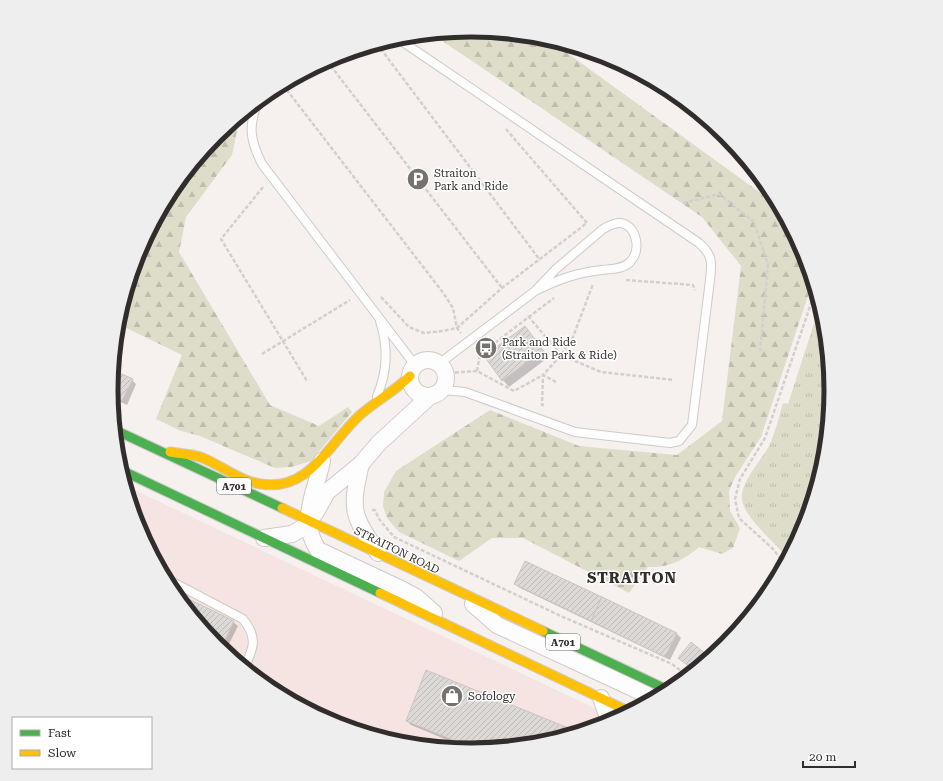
<svg xmlns="http://www.w3.org/2000/svg" width="943" height="781" font-family="'Roboto Serif',serif">
<style>
.commercial{fill:#f5e4e1}
.grass{fill:url(#grass-tufts)}
.forest{fill:url(#forest-firs)}
.shadow{fill:#0003}
.building{fill:url(#building-hatch);stroke:#cac6c5}
.lines{fill:none;stroke-linecap:round;stroke-linejoin:round}
.lane-casing{stroke:#cecac8;stroke-width:10}
.street-casing{stroke:#cecac8;stroke-width:18}
.fast-casing{stroke:#cecac8;stroke-width:11}
.slow-casing{stroke:#cecac8;stroke-width:11}
.path{stroke:#d1d0cf;stroke-width:2.5;stroke-dasharray:4 2;stroke-linecap:butt}
.lane{stroke:#fefdfd;stroke-width:8}
.street{stroke:#fefdfd;stroke-width:16}
.fast{stroke:#4caf50;stroke-width:9}
.slow{stroke:#ffc107;stroke-width:9}
.labels{text-anchor:middle;stroke-width:3;stroke-linejoin:round;paint-order:stroke}
.shield{fill:#fff;stroke:#6f6c6b;stroke-width:1}
.shield-label{font-size:10px;font-weight:bold;fill:#312d2c}
.poi-label{font-size:11px;fill:#312d2c;stroke:#fff;text-anchor:start}
.street-label{font-size:11px;fill:#312d2c;stroke:#fff}
.district-label{font-size:15px;font-weight:bold;letter-spacing:1px;fill:#312d2c;stroke:#fff}
.rim{fill:none;stroke:#312d2c;stroke-width:5}
</style>
<defs>
<pattern id="grass-tufts" width="24" height="20" patternUnits="userSpaceOnUse"><rect width="24" height="20" fill="#ddddca"/><path d="M3 7l-1-3M5 7V3M7 7l1-3M15 17l-1-3M17 17v-4M19 17l1-3" fill="none" stroke="#bebeae"/></pattern>
<pattern id="forest-firs" width="22" height="20" patternUnits="userSpaceOnUse"><rect width="22" height="20" fill="#ddddca"/><path d="M5 1l3.5 6h-7zM16 11l3.5 6h-7z" fill="#bebeae"/></pattern>
<pattern id="building-hatch" width="6" height="6" patternUnits="userSpaceOnUse"><rect width="6" height="6" fill="#ddd9d7"/><path d="M-1 1l2-2M0 6l6-6M5 7l2-2" fill="none" stroke="#bebbb9"/></pattern>
</defs>
<rect width="100%" height="100%" fill="#f6f1ef"/>
<!-- commercial -->
<polygon class="commercial" points="126,486 607,714 617,719 609,724 542,744 471,751 401,744 333,723 271,690 216,645 172,591 138,528"/>
<!-- grass -->
<path class="grass" d="M820 305 825 320 832 391 825 461 804 529 788 559C776 543 750 523 743 504 736 487 761 461 769 446 775 433 779 417 783 403L788 404Z"/>
<!-- forest -->
<g class="forest">
<path d="M472 30 548 39 780 207 805 253 813 281 761 437 735 477 729 491 730 511 740 528 733 548 722 554 699 547C684 560 668 568 648 567L629 593 523 538H492L459 561 399 532 387 518 383 506 384 492 396 471 490 410 579 446 677 455 722 421 741 266 702 217 432 34Z"/>
<polygon points="240,116 232,155 186,217 179,252 270,405 319,426 348,407 352,412 311,461 291,467 275,468 200,436 181,431 156,419 182,355 118,324 139,252 172,190 217,135"/>
</g>
<!-- shadow -->
<g class="shadow">
<polygon points="525,327 549,357 509,387 503,380"/>
<polygon points="113,371 132,380 136,384 127,405 112,398"/>
<polygon points="515,584 676,633 681,638 670,660 520,588"/>
<polygon points="173,592 233,622 238,626 225,652 216,645"/>
<polygon points="427,672 565,728 569,732 565,737 542,744 474,751 411,725 407,721"/>
</g>
<!-- building -->
<g class="building">
<polygon points="525,326 543,350 502,381 484,356"/>
<polygon points="113,370 133,379 122,401 112,397"/>
<polygon points="525,561 602,597 591,621 514,584"/>
<polygon points="172,591 234,621 221,649 216,645"/>
<polygon points="602,597 677,633 665,657 591,621"/>
<polygon points="691,642 711,658 695,671 678,658"/>
<polygon points="426,670 566,727 556,740 542,744 478,750 406,721"/>
</g>
<g class="lines">
<!-- lane casing -->
<g class="lane-casing">
<g id="lane">
<path d="M397 38 699 243C713 255 712 263 710 280L692 425 679 441 670 443 575 432 465 392 442 390"/>
<path d="M258 102C248 126 250 140 262 164L415 365"/>
<path d="M440 363 535 291 556 269 603 229C609 226 614 222 621 223 637 226 641 250 631 261 625 269 611 269 602 270 576 273 559 279 535 291"/>
<path d="M377 396C388 371 388 346 380 321"/>
<path d="M165 578 243 619C258 638 254 648 244 668"/>
</g>
</g>
<!-- street casing -->
<g class="street-casing">
<g id="street">
<circle cx="428" cy="378" r="18"/>
<path d="M322 461C316 492 298 519 318 550L403 590 416 597 434 613"/>
<path d="M361 464C350 510 352 515 378 553"/>
<polyline points="264,538 292,534 304,527 316,512 327,492 361,464 379,443 429,397"/>
<polyline points="473,604 497,625 624,684 647,695 653,700"/>
<polyline points="601,698 610,723"/>
</g>
</g>
<!-- fast casing -->
<g class="fast-casing">
<g id="fast">
<polyline points="115,430 282,508"/>
<polyline points="121,470 380,593"/>
<polyline points="543,631 670,691"/>
</g>
</g>
<!-- slow casing -->
<g class="slow-casing">
<g id="slow">
<path d="M170 452C181 454 192 454 203 458 222 466 240 481 261 484 310 492 329 443 360 415 376 401 395 391 410 376"/>
<polyline points="282,508 543,631"/>
<polyline points="380,593 630,712"/>
</g>
</g>
<!-- path -->
<g class="path">
<polyline points="377,44 540,260"/>
<polyline points="327,61 502,288"/>
<polyline points="283,85 444,294 453,308 457,328 461,333"/>
<polyline points="263,187 221,239 307,381"/>
<polyline points="683,203 719,194 754,222 768,265 760,353"/>
<polyline points="626,280 693,285 695,290"/>
<polyline points="381,297 409,327 424,333 443,331 457,328 502,288 587,223 505,128"/>
<polyline points="528,316 561,355 601,372 674,380"/>
<polyline points="262,354 350,300"/>
<polyline points="477,371 480,354 554,298"/>
<polyline points="449,373 477,371 514,391 543,375 556,382"/>
<polyline points="544,405 542,405 543,375 561,355 573,337 593,284"/>
<polyline points="372,510 375,510 379,519 394,537 563,617 672,664 689,677"/>
<polyline points="785,564 772,548 739,518 735,499 740,479 765,438 816,289"/>
</g>
<!-- lane -->
<use href="#lane" class="lane"/>
<!-- street -->
<use href="#street" class="street"/>
<!-- fast -->
<use href="#fast" class="fast"/>
<!-- slow -->
<use href="#slow" class="slow"/>
</g>
<!-- icons -->
<defs>
<g id="parking-disc" transform="scale(1.15)"><circle r="9.5" fill="#767270" stroke="#fff"/><path d="M-3.5-5.5H1a3.5 3.5 0 0 1 0 7H-1V5.5H-3.5ZM-1-3.4V-.6H.8a1.4 1.4 0 0 0 0-2.8Z" fill="#fff"/></g>
<g id="bus-disc" transform="scale(1.15)"><circle r="9.5" fill="#767270" stroke="#fff"/><path d="M-5-6H5V4H4V6H2V4H-2V6H-4V4H-5ZM-3.5-4V0h7V-4ZM-3.5 1.2v1.5H-2V1.2ZM2 1.2v1.5H3.5V1.2Z" fill="#fff"/></g>
<g id="shop-disc" transform="scale(1.15)"><circle r="9.5" fill="#767270" stroke="#fff"/><path d="M-5-2.5h2.3a2.7 3.5 0 0 1 5.4 0H5L5.5 6h-11ZM-1.5-2.5h3a1.5 2.3 0 0 0-3 0Z" fill="#fff"/></g>
</defs>
<g fill-rule="evenodd">
<use href="#parking-disc" x="418" y="179"/>
<use href="#bus-disc" x="486" y="348"/>
<use href="#shop-disc" x="452" y="696"/>
</g>
<g class="labels">
<!-- shield labels -->
<g class="shield">
<rect x="217" y="478" width="34" height="16" rx="3"/>
<rect x="546" y="634" width="34" height="16" rx="3"/>
</g>
<g class="shield-label">
<text x="234" y="490">A701</text>
<text x="563" y="646">A701</text>
</g>
<!-- poi labels -->
<g class="poi-label">
<text x="434" y="177">Straiton<tspan x="434" dy="13">Park and Ride</tspan></text>
<text x="502" y="346">Park and Ride<tspan x="502" dy="13">(Straiton Park &amp; Ride)</tspan></text>
<text x="468" y="700">Sofology</text>
</g>
<!-- street labels -->
<g class="street-label">
<text transform="translate(397 550) rotate(26)" y="4">STRAITON ROAD</text>
</g>
<!-- district labels -->
<g class="district-label">
<text x="632" y="583">STRAITON</text>
</g>
</g>
<!-- crop -->
<path d="M0 0H943V781H0ZM118 390a353 353 0 1 1 706 0a353 353 0 1 1-706 0Z" fill="#efeeee" fill-rule="evenodd"/>
<path class="rim" d="M118 390a353 353 0 1 1 706 0a353 353 0 1 1-706 0Z"/>
<!-- legend -->
<rect x="12" y="717" width="140" height="52" fill="#ffffff" stroke="#adabab"/>
<rect x="20" y="730" width="20" height="6" fill="#4caf50" stroke="#adabab"/>
<text x="48" y="737" font-size="12" fill="#312d2c">Fast</text>
<rect x="20" y="750" width="20" height="6" fill="#ffc107" stroke="#adabab"/>
<text x="48" y="757" font-size="12" fill="#312d2c">Slow</text>
<!-- scale -->
<path d="M803 761v6h52v-6" fill="none" stroke="#312d2c" stroke-width="2"/>
<text x="809" y="761" font-size="12" fill="#312d2c" stroke="#ffffff" stroke-width="3" paint-order="stroke">20 m</text>
</svg>
